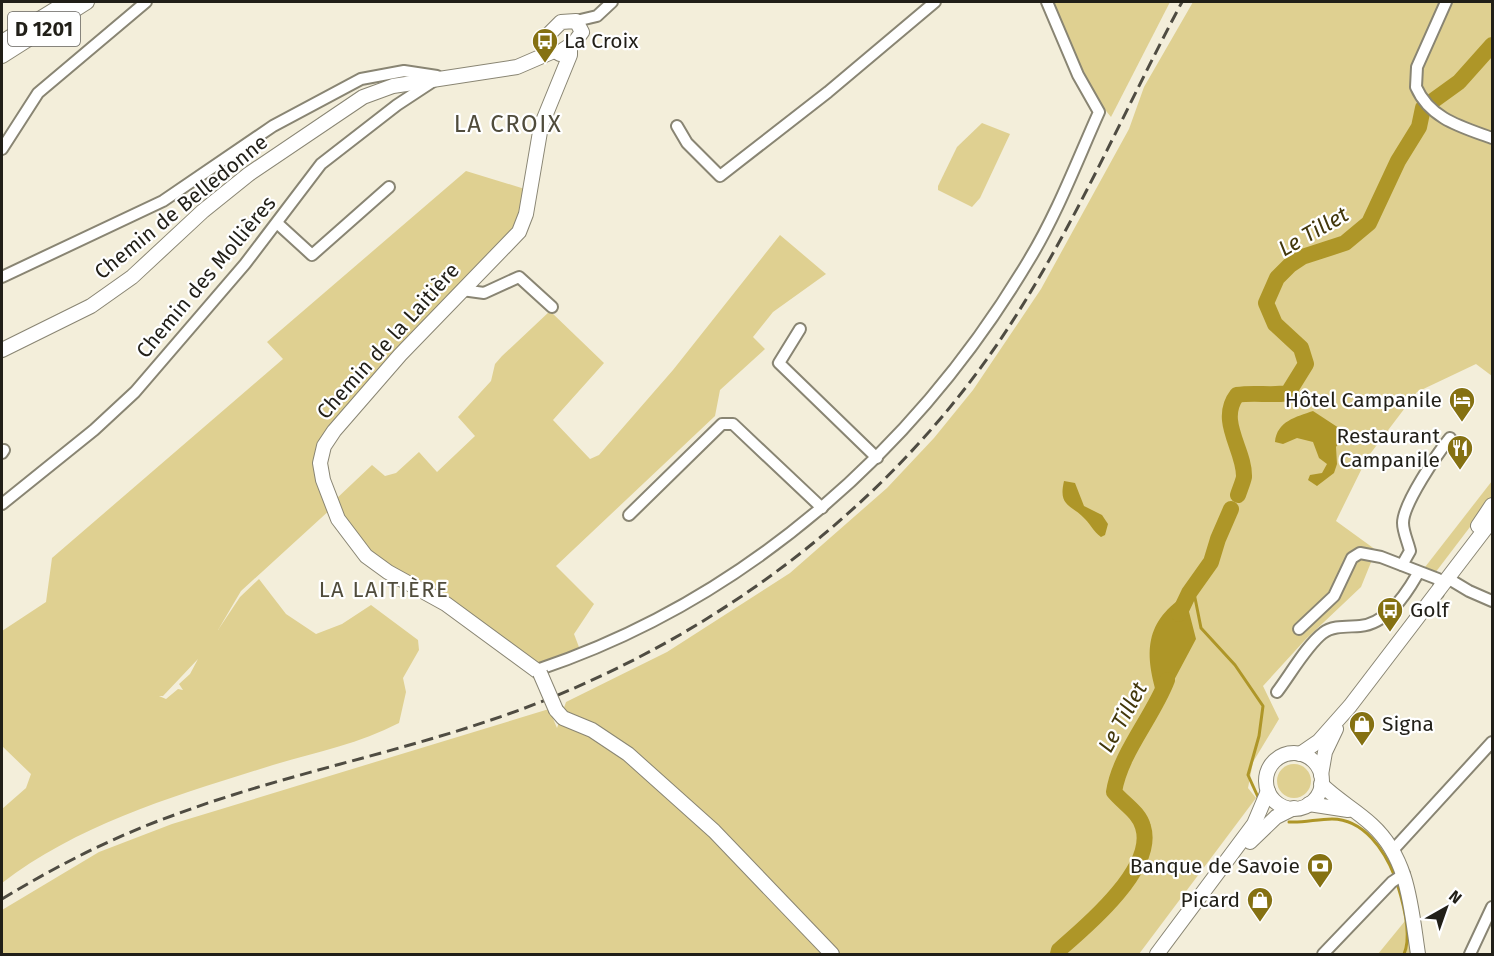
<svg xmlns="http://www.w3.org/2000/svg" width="1494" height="956" font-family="'Fira Sans',sans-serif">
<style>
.green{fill:#dfd091;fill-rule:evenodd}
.water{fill:#ae9628}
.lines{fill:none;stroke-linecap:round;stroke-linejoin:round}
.stream{stroke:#ae9628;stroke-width:3}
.river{stroke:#ae9628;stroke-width:16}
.minor-casing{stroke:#898573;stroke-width:14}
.major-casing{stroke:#898573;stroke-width:16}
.minor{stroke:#fff;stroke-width:10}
.major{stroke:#fff;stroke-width:14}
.rail{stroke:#4f4c42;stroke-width:3;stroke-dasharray:12 6;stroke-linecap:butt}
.major-bridge-casing{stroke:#898573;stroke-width:16;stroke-linecap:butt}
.major-bridge{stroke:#fff;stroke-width:14}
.labels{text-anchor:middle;stroke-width:4.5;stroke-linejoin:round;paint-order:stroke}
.shield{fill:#fff;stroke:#64625d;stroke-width:1.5}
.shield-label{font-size:20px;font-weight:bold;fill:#211f18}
.poi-label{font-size:21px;fill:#211f18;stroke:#fff;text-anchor:end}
.street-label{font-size:21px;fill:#211f18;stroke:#fff}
.water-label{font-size:22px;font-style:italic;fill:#43380c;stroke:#fff}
.neighbourhood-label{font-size:22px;letter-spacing:1.5px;fill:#504c3c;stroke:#fff}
.quarter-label{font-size:24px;letter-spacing:1.5px;fill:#504c3c;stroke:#fff}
</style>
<rect width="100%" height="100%" fill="#f3eeda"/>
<!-- green -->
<g class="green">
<polygon points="1050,2 1170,2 1111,117 1098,101"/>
<polygon points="1193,2 1492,2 1492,131 1459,121 1441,109 1434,116 1492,142 1492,376 1476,364 1417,392 1367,458 1336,521 1376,550 1361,587 1305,640 1263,686 1279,719 1253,762 1248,788 1256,798 1139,954 2,954 2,910 99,852 172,824 549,709 557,728 566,702 667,652 790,573 887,488 934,438 973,390 1041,289 1129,129 1144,87"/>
<polygon points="982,123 1010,134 980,198 972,207 938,190 938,186 957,147"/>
<path d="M466 171 528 190 523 224 320 444 335 500 372 465 385 476 396 473 419 452 437 472 475 436 458 417 491 381 495 364 502 356 550 311 604 363 553 420 590 459 599 455 673 370 780 235 826 274 773 312 753 337 765 349 720 390 715 416 556 566 594 604 574 634 582 655 537 670 388 572 332 508 241 591 218 630 240 597 259 579 286 614 316 634 342 624 371 605 418 640 419 650 403 678 406 692 399 723C359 744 316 752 273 765 180 794 80 823 2 883V809L26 788 31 774 2 746V631L46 602 52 558 283 359 267 342ZM198 659 190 674 179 684 183 690 178 689 166 699 159 696H163Z"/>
<polygon points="1492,481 1492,498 1435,573 1422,571"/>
<circle cx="1294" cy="781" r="17"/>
<polygon points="1405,921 1411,954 1378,954"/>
</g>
<!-- water -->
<g class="water">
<path d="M1313 411 1345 432 1336 447 1337 464 1334 473 1317 486 1308 480 1310 475 1322 473 1327 464 1319 458 1313 442 1297 438 1283 444 1275 442C1277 421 1296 417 1313 411Z"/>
<path d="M1064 481 1075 483 1084 506 1102 515 1108 524 1105 535 1101 537C1093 531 1091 525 1085 519 1071 504 1058 507 1064 481Z"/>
<path d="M1189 593 1187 604 1196 639 1164 699 1159 701C1144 654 1143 621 1189 593Z"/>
</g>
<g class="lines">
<!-- stream -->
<g class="stream">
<polyline points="1193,588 1201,628 1235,665 1263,706 1259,736 1248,775 1258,797"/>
<path d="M1289 822C1304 823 1317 819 1332 819 1364 819 1385 851 1395 877"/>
<path d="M1397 883C1403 902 1412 936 1404 954"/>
</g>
<!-- river -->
<g class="river">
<path d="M1238 495C1240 489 1243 482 1244 477 1245 450 1217 421 1237 395 1254 392 1271 396 1288 393L1306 364 1301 348 1275 324 1266 303 1277 278 1290 265 1302 257 1345 243 1369 223 1398 161 1419 127 1423 108 1459 82 1492 45"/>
<polyline points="1179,614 1189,593 1211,562 1218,539 1231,509"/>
<path d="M1058 954 1059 950C1087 926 1156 868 1143 827 1139 812 1124 804 1114 792 1120 753 1153 717 1167 680"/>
</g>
<!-- minor casing -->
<g class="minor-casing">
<g id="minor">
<path d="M1446 2 1417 67 1416 87C1430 119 1462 127 1492 138"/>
<polyline points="576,21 597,16 612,2"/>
<polyline points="677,126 687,143 720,176 828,92 935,2"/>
<polyline points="2,149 38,93 146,2"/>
<polyline points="277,223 312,255 389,187"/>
<polyline points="2,277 163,201 273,126 361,79 404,71 437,76"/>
<polyline points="462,290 484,293 519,277 552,307"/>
<polyline points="800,329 779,363 877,458"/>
<polyline points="2,453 4,450"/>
<polyline points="2,504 94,430 135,392 245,264 321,164 397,105 435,80"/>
<polyline points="629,515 722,424 733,424 822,508"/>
<path d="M1402 565 1410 551C1408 542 1403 532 1403 523 1403 504 1437 454 1450 438"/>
<polyline points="1449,579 1469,591 1492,601"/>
<polyline points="1299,629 1334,596 1352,558 1360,553 1381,557 1438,579 1440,581 1438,593"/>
<path d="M537 670C746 600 917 448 1029 260 1057 214 1077 161 1099 112L1078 75 1047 2"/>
<path d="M1277 692C1290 675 1307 645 1323 633 1333 625 1349 627 1360 626 1386 624 1405 596 1417 575L1416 571"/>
<polyline points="1393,850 1492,742"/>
<polyline points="1323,954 1392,882 1404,874"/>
<polyline points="1470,954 1492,907"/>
</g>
</g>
<!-- major casing -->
<g class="major-casing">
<g id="major">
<polyline points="2,42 67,2"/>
<polyline points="560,54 548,47 548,35 561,22 576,21 582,32 574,43 563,50"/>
<polyline points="2,56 87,2"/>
<polyline points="2,350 91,306 132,277 203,211 249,174 363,97 393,86 517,67 554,51"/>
<polyline points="1478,526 1492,505"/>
<polyline points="540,673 446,604 388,572 366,556 338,519 323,480 320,463 324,446 334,431 400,355 519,232 526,214 541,126 570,55 570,47"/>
<polyline points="556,710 563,718 592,730 628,754 714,831 832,954"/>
<circle cx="1294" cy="781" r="28"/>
<polyline points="1300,754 1319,741 1350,706 1492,520"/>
<polyline points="1321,775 1325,752 1336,729"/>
<path d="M1321 784C1337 800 1356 810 1372 825 1409 859 1411 908 1418 954"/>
<polyline points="1309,804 1348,810"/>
<polyline points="1250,842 1276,817 1294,808"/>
<polyline points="1157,954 1254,824 1268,791"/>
</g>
</g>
<!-- minor -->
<use href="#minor" class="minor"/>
<!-- major -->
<use href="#major" class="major"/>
<!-- rail -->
<path class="rail" d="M2 899C58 865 115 836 177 814 279 776 388 755 491 720 700 650 890 511 1010 325 1076 223 1125 109 1182 2"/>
<!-- major-bridge casing -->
<g class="major-bridge-casing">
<polyline id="major-bridge" points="540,673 556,710"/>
</g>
<!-- major-bridge -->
<use href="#major-bridge" class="major-bridge"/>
</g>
<!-- icons -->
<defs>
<g id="bus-pin" transform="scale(1.35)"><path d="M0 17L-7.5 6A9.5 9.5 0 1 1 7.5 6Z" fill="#857112" stroke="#fff"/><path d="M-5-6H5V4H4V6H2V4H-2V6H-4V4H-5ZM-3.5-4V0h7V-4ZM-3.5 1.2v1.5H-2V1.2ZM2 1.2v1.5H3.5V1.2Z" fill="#fff"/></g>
<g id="hotel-pin" transform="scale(1.35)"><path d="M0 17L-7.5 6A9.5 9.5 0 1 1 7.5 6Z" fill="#857112" stroke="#fff"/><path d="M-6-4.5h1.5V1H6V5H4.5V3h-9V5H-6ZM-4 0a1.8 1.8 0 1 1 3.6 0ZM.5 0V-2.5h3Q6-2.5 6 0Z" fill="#fff"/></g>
<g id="restaurant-pin" transform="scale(1.35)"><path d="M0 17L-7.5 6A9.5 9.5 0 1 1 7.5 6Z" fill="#857112" stroke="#fff"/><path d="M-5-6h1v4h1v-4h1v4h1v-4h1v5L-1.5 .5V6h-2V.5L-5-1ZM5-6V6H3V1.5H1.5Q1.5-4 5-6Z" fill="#fff"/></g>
<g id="shop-pin" transform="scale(1.35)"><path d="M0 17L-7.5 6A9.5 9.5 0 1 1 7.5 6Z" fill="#857112" stroke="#fff"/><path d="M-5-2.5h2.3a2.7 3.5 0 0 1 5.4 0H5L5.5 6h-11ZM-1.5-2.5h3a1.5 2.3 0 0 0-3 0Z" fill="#fff"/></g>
<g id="bank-pin" transform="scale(1.35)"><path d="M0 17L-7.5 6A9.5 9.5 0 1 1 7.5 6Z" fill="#857112" stroke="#fff"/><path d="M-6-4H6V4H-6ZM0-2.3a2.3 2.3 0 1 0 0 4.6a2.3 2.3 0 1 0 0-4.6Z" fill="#fff"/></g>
</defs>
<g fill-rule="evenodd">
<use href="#bus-pin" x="545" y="41"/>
<use href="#hotel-pin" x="1462" y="400"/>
<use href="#restaurant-pin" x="1460" y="448"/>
<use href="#bus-pin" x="1390" y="610"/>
<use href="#shop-pin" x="1362" y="724"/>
<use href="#bank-pin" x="1320" y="866"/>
<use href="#shop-pin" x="1260" y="900"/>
</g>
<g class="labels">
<!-- shield labels -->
<rect class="shield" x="8" y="12" width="72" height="34" rx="4.5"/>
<g class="shield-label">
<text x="44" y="36">D 1201</text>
</g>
<!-- poi labels -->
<g class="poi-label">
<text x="564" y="48" text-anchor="start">La Croix</text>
<text x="1442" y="407">Hôtel Campanile</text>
<text x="1440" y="443">Restaurant<tspan x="1440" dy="24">Campanile</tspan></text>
<text x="1410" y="617" text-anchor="start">Golf</text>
<text x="1382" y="731" text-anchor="start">Signa</text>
<text x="1300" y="873">Banque de Savoie</text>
<text x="1240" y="907">Picard</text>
</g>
<!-- street labels -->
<g class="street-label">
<text transform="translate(181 207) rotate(-39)" y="7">Chemin de Belledonne</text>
<text transform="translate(206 277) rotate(-50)" y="7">Chemin des Mollières</text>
<text transform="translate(388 341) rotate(-48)" y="7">Chemin de la Laitière</text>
</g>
<!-- water labels -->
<g class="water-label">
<text transform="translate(1313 231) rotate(-30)" y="8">Le Tillet</text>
<text transform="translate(1122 717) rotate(-61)" y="8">Le Tillet</text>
</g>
<!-- neighbourhood labels -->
<g class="neighbourhood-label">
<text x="384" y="597">LA LAITIÈRE</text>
</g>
<!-- quarter labels -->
<g class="quarter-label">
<text x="508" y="132">LA CROIX</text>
</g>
</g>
<!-- border -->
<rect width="1494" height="956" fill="none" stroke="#211f18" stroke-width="6"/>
<!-- north arrow -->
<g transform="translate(1446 908) rotate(40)" stroke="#ffffff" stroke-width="4.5" paint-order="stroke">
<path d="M0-4.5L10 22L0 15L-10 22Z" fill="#211f18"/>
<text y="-9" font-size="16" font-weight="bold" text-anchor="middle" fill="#211f18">N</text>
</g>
</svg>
